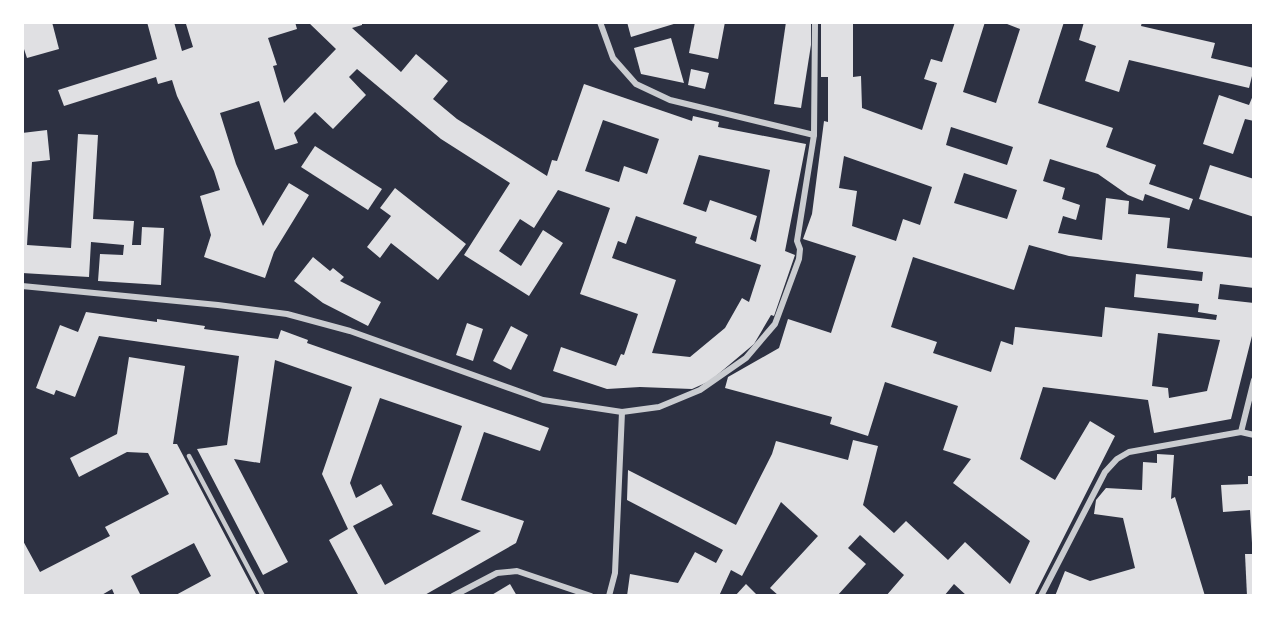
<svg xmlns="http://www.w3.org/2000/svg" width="1276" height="618" font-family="'Zilla Slab',serif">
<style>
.building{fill:#e0e0e3;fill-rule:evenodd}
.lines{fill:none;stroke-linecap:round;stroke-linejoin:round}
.service{stroke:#caccd0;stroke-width:4.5}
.minor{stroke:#caccd0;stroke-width:6}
</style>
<rect width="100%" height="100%" fill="#2d3142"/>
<!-- building -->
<g class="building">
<polygon points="22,22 52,22 59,49 27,58 22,43"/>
<path d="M147 22H174L182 51 193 47 186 24 192 22H295L297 29 268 38 277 65 273 66 284 103 336 49 308 22H362V25L352 28 401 72 416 54 448 81 433 99 457 119 547 176 552 160 557 161 584 84 692 121 693 116 719 122 718 127 806 144 785 251 795 255 774 316 771 315 754 344 710 381 692 389 640 387 607 389 553 371 561 347 616 366 621 354 624 355 638 314 580 294 610 208 558 190 534 228 520 219 499 251 521 266 543 230 563 243 529 296 464 255 510 183 441 139 357 69 349 77 366 95 333 129 315 112 294 133 298 143 275 150 259 101 220 113 236 164 263 226 289 183 309 195 274 252 265 278 204 257 211 235 200 196 220 190 214 171 177 96 172 80 158 84 156 77 64 106 58 90 157 59ZM603 120 659 139 647 174 624 166 619 182 585 171ZM699 155 770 170 756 242 750 239 757 216 710 200 706 212 683 204ZM636 216 697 237 695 243 761 265 749 302 742 298 725 328 690 357 652 353 676 280 612 258 618 241 626 244Z"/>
<polygon points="627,22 677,22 677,23 631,37"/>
<polygon points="695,22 725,22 718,59 689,53"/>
<polygon points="786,22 811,22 811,45 801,108 774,104"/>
<path d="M821 22H853V77L861 76 862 108 922 130 937 83 924 79 931 59 942 62 955 22H985L963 92 996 103 1020 29 1002 22H1064L1038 103 1113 128 1106 147 1156 165 1149 184 1193 199 1189 210 1145 194 1143 201 1128 195 1098 174 1050 159 1043 181 1065 188 1062 199 1080 205 1076 220 1063 216 1058 233 1102 240 1106 198 1129 201 1128 214 1170 218 1167 248 1254 258V288L1220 284 1218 299 1254 303V328L1231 419 1154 433 1148 400 1043 387 1020 459 1055 480 1090 421 1115 436 1034 596H967L954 584 944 596H886L904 575 860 535 848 548 866 564 837 596H779L770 588 818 536 781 502 742 576 731 570 719 596H627L630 574 678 583 695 552 716 563 723 550 627 500 628 470 736 525 772 454 776 441 848 460 853 440 878 446 863 505 894 533 906 521 948 560 965 542 1010 584 1030 541 953 483 971 459 943 450 958 406 885 382 868 436 830 424 832 417 725 388 728 377 779 348 788 319 831 333 856 256 803 239 812 214 824 121 828 122V77H821ZM951 127 1013 147 1007 165 946 145ZM844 156 932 187 920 225 903 219 896 241 852 226 857 191 839 188ZM964 173 1017 190 1007 219 954 203ZM1029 245 1069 256 1203 272 1202 281 1136 274 1134 297 1199 304 1198 312 1217 315 1216 320 1105 307 1102 337 1015 327 1013 345 1001 341 991 372 933 353 937 342 891 327 913 257 1014 290ZM1158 333 1220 340 1207 391 1169 398 1168 388 1152 386Z"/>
<polygon points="1084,22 1142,22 1141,26 1215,43 1211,58 1254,68 1249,88 1129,60 1119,92 1085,81 1096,46 1079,40"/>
<polygon points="671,38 684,83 641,74 634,48"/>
<polygon points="691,69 709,73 705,89 688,85"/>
<polygon points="1254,93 1254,121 1245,119 1233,154 1203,144 1219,95 1249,105"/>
<polygon points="47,130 50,160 32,162 27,245 71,248 78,134 98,135 93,219 134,221 132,245 141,245 142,227 164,228 161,285 98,281 100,254 123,255 124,245 91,242 89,277 22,273 22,133"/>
<polygon points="315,146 382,189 368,210 301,167"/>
<polygon points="1210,165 1254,179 1254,217 1199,199"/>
<polygon points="395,188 466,244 438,280 391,243 380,258 367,247 391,216 380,208"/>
<polygon points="313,257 330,271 333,268 344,277 340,281 381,302 368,326 323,303 294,281"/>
<path d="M86 312 157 322V319L205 326 204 329 278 339 281 330 308 340 307 343 549 428 540 451 484 432 461 500 524 521 516 543 423 596H359L329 540 348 529 322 474 352 387 275 360 260 463 234 459 288 562 263 575 197 449 227 445 239 356 99 336 75 397 56 390 54 395 36 388 60 325 78 332ZM380 398 462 426 432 514 481 531 385 585 353 526 393 505 381 484 356 498 350 483Z"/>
<polygon points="467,323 483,329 473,361 456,355"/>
<polygon points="511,326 528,335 511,370 493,361"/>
<polygon points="129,357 185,366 173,444 177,444 257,596 174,596 211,576 194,543 131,576 141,596 115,596 112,589 100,596 22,596 22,539 40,572 110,536 105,527 169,494 148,453 127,452 79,477 70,458 117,434"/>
<polygon points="1157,454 1174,455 1171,499 1175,497 1205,596 1055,596 1065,571 1090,581 1135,568 1123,518 1094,514 1096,500 1106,488 1142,490 1143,462 1157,463"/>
<polygon points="1248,476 1254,476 1254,543 1252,543 1250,510 1223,512 1221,485 1248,484"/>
<polygon points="1245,554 1254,554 1254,596 1247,596"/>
<polygon points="510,584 517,596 490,596"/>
<polygon points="746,584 758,596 735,596"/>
</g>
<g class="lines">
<!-- service -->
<polyline class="service" points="189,456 263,596"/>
<!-- minor -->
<g class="minor">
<polyline points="600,22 613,58 636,84 670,100 814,135"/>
<polyline points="22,286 218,305 287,314 350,331 543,400 622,412 659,407 700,390 746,358 775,324 799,259 800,249 797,241 814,135 815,22"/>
<polyline points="1241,432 1254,435"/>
<polyline points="453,596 497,573 517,571 591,596"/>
<polyline points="609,596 615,573 622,412"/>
<polyline points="1041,596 1105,472 1117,459 1129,452 1241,432 1254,380"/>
</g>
</g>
<!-- border -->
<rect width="1276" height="618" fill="none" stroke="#ffffff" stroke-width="48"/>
</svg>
